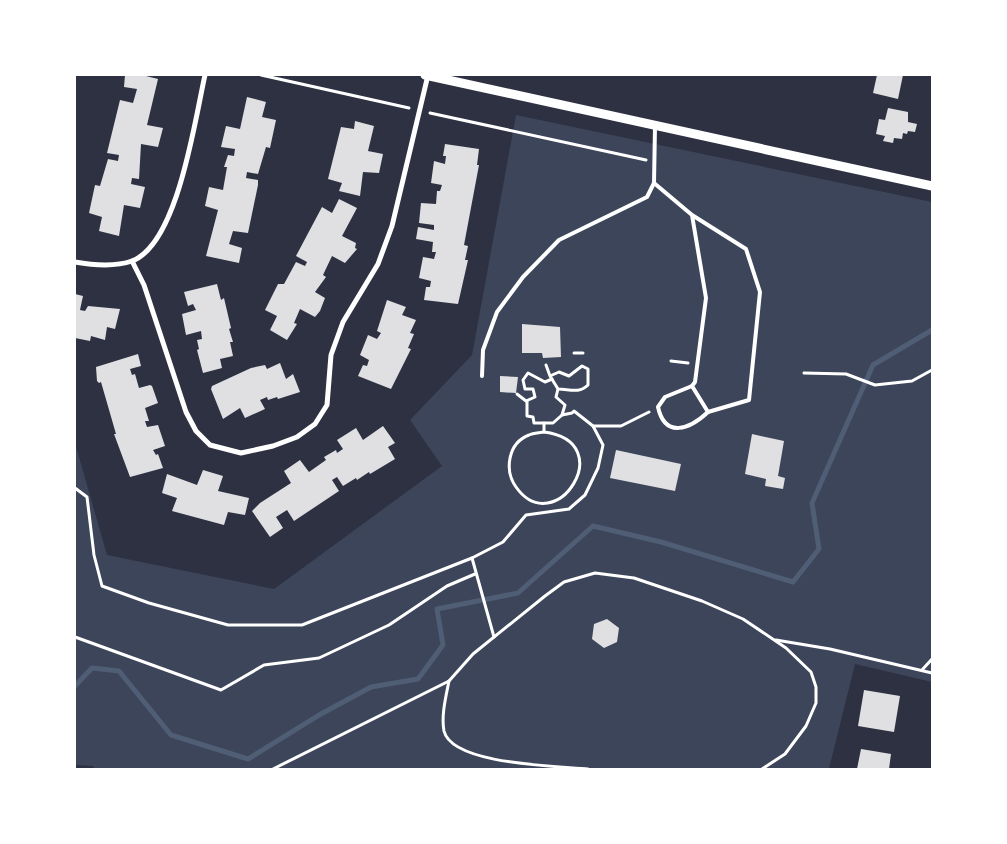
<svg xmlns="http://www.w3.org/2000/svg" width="1007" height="844" font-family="'Exo 2',sans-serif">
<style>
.green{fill:#3c4559}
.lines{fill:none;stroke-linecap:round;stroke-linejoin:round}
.stream{stroke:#4f5d75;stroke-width:5}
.building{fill:#e0e0e3}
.path{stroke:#fff;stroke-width:3}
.service{stroke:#fff;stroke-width:4}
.minor{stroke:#fff;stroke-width:5}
.tertiary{stroke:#fff;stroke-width:9}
</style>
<rect width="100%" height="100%" fill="#2d3142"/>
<!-- green -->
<polygon class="green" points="516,115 932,202 932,682 855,664 829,769 94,769 93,766 75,765 75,443 107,555 274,589 442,466 410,420 472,355"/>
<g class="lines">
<!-- stream -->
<polyline class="stream" points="75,686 92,668 119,671 171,735 248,759 319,715 371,687 418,679 443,645 437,609 518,593 593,526 661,542 793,582 819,549 812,503 873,365 932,330"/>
</g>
<!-- building -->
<g class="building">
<polygon points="125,75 142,75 158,79 147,125 163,128 158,147 141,144 139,179 132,178 131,184 145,187 140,208 124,205 119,236 99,231 102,217 89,213 95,185 100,186 108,159 118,161 119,155 107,153 120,100 133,103 137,89 124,87"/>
<polygon points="877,75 903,75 898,99 873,93"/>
<polygon points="247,97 266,102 262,117 276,120 270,148 266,147 258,174 247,172 246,178 258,180 258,185 248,233 233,231 229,244 242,248 239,263 206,256 218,210 205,206 209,187 223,190 227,167 224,167 228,155 234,156 235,149 221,147 226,126 240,129"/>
<polygon points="888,108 908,112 908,122 917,124 915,132 908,131 907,134 903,133 902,139 894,138 893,143 883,141 885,136 876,134 879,119 885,120"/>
<polygon points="355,121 374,126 368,151 383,154 379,173 363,172 360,196 339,191 342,183 328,179 341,127 354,129"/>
<polygon points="445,144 479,149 477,165 479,165 464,245 468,246 465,260 468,260 458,304 424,300 426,287 430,287 431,281 419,278 423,257 434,259 436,252 432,252 433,242 416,239 418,227 434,230 434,225 419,223 421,203 436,204 437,191 440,191 442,185 431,183 434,161 445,164 446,156 443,156"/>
<polygon points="339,199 357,208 342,236 356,243 355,248 357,249 345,263 332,256 323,275 326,277 315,292 325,298 320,311 315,317 300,309 294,323 297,324 287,340 270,330 277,316 265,310 278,284 284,284 296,262 305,266 307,262 296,256 322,207 332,213"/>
<polygon points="217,284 221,300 224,298 231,328 229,329 233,342 230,342 233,356 220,359 222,368 203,373 197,350 199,349 197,340 202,339 201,331 186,335 182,314 196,310 193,304 188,306 184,292"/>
<polygon points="75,294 83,296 80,310 85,311 88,306 120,309 115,329 107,327 105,340 91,336 90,341 75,338"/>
<polygon points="387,300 406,307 402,315 416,320 410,333 414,334 408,348 411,349 391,389 358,376 363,365 367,366 369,360 360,355 368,335 377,339 381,333 377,331"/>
<polygon points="522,324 560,327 561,357 543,358 542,353 522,353"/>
<polygon points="138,354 141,366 130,369 132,375 135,374 139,388 150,385 152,386 158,403 145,408 149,421 145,421 147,427 158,425 165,446 153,450 156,455 158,454 163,468 130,477 114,434 116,434 101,382 99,383 97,381 96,367"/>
<polygon points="280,363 286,379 293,374 300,392 278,399 277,397 268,400 267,397 260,400 265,409 245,418 240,408 223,419 211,389 212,386 251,368 265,365 267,369"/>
<polygon points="500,376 518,377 516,393 500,392"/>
<polygon points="383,426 395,443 388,447 395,459 370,474 369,472 357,480 356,478 343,486 337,477 332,480 339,491 294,521 287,510 276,517 283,528 270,537 252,511 260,503 291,483 284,471 300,460 309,472 326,460 324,457 336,450 337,453 343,449 337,440 356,428 363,440"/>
<polygon points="752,434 784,441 778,476 785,478 783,489 765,486 766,479 745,474"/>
<polygon points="616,450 681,464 675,491 610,478"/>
<polygon points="203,470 223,476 218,491 249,498 245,515 228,512 224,525 172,511 177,498 162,493 167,474 197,485"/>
<polygon points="607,619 619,628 617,642 604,648 592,639 594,624"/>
<polygon points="864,690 900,696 894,732 858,726"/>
<polygon points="861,749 891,754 889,769 857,769"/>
</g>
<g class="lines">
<!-- path -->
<g class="path">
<polyline points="261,75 409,108"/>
<polyline points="430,113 646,160"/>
<polyline points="574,353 583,353"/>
<polyline points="671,361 688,363"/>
<path d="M546 365 550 376 559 372 569 376 582 366 588 369V385C579 394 569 389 558 389L550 376"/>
<polyline points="804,373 846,374 875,385 912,381 932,370"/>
<polyline points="558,389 556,397 565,405 562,415 572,413 574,411 593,426"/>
<polyline points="517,394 526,401 535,397 533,389 525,389 523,380 528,373 545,382 552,379"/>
<polyline points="527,401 527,416 533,417 534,423 553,423 562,415"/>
<path d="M544 423V432C621 442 555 542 516 487 504 470 508 443 529 435 533 433 539 433 544 432"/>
<polyline points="75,488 87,497 94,555 102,586 149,603 228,625 302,625 472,558 494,637"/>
<polyline points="472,558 503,542 526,515 569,509 585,495 598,468 603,445 593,426 621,426 649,412"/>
<polyline points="75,637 221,690 264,665 319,658 389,625 447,586 475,574"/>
<polyline points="776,640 830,649 932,673"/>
<polyline points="922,670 932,659"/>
<path d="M449 681C446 696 441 716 444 731 452 765 559 766 588 769"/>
<polyline points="273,769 449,681 473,654 545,596 564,582 595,573 634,578 702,601 743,619 786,648 811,672 816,687 816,703 806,726 785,754 762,769"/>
</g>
<!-- service -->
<g class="service">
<polyline points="654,183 692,215 706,298 695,382 692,386 708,412 749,400 760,292 746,249 692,215"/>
<polyline points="482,376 483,350 497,312 523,277 559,240 647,197 654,183 655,126"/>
<path d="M692 386 665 397 658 407C665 439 690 429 708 412"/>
</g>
<!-- minor -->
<g class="minor">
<polyline points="132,261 144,285 186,412 196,431 210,445 241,453 273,446 297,437 315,424 327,405 331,355 343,322 378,264 392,226 428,75"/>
<path d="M75 262C92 265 115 267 132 261 178 244 195 119 205 75"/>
</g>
<!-- tertiary -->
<polyline class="tertiary" points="425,75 932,186"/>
</g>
<!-- border -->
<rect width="1007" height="844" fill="none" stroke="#ffffff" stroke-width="152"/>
</svg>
